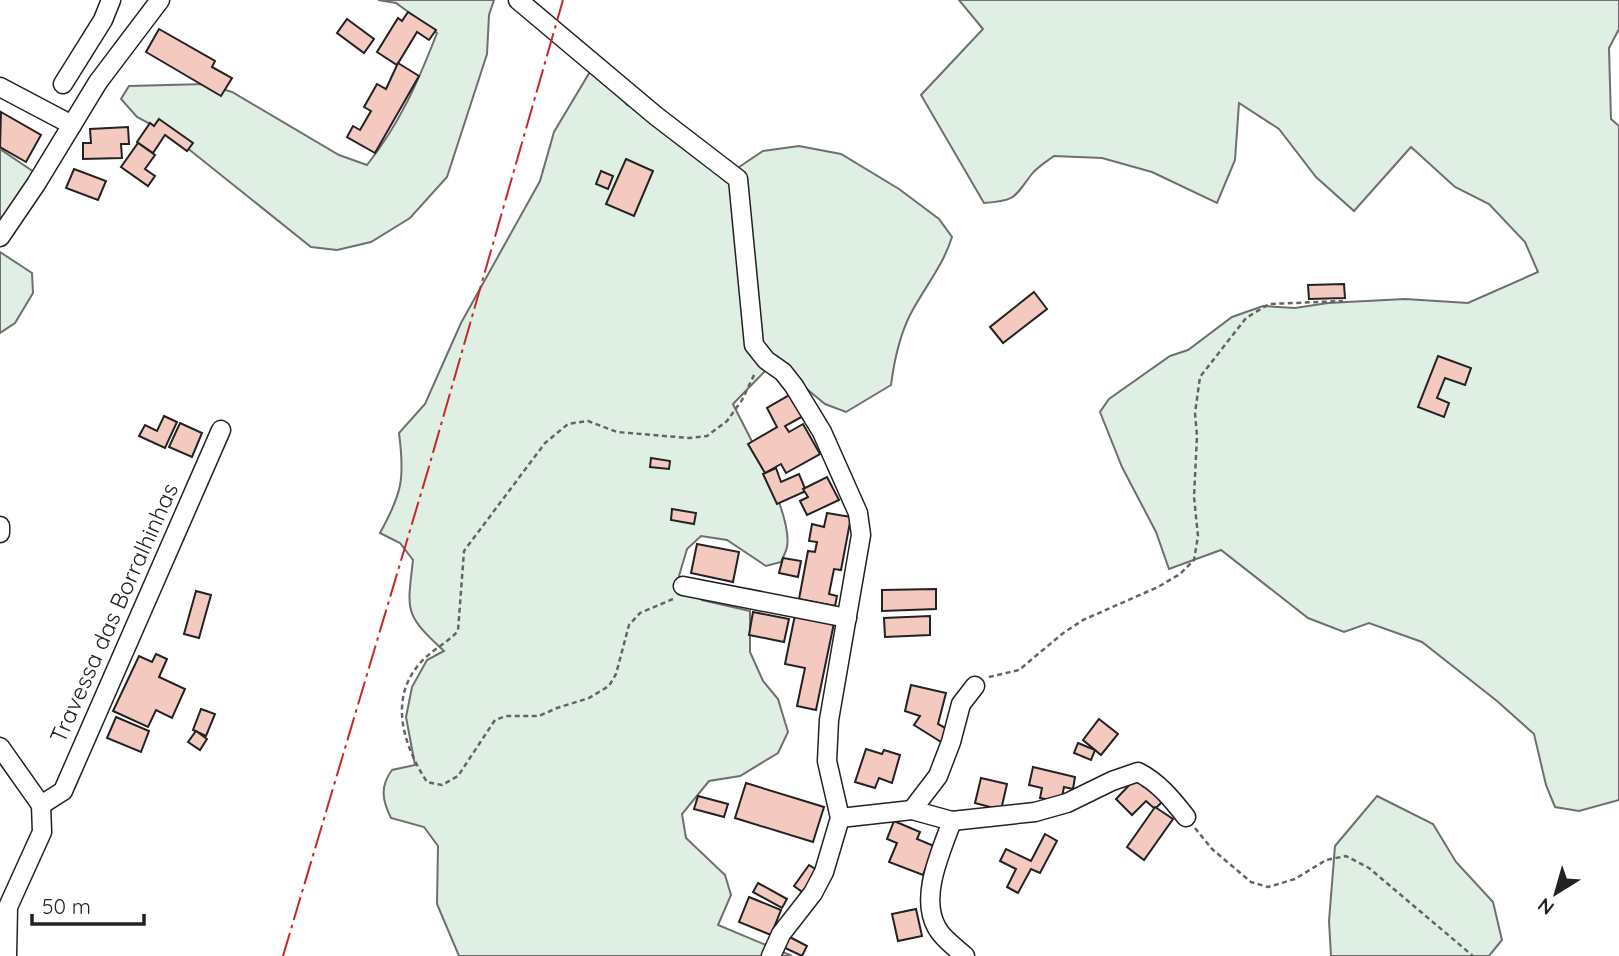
<svg xmlns="http://www.w3.org/2000/svg" width="1619" height="956" font-family="Quicksand,sans-serif">
<style>
.green{fill:#e0efe3;stroke:#6f6f6f;stroke-width:2}
.building{fill:#f3c9c0;stroke:#222;stroke-width:2}
.lines{fill:none;stroke-linecap:round;stroke-linejoin:round}
.minor-casing{stroke:#222;stroke-width:21}
.path{stroke:#646464;stroke-width:2.5;stroke-dasharray:5 3.5;stroke-linecap:butt}
.minor{stroke:#fff;stroke-width:18}
.power{stroke:#c62828;stroke-width:2;stroke-dasharray:24 5 3.5 5;stroke-linecap:butt}
.labels{text-anchor:middle;stroke-width:5;stroke-linejoin:round;paint-order:stroke}
.street-label{font-size:23px;fill:#222;stroke:#fff}
</style>
<rect width="100%" height="100%" fill="#fff"/>
<!-- green -->
<g class="green">
<path d="M378 0H494L489 15 487 54 447 177 410 218 371 242 337 250 311 247 171 135 137 117 121 99 129 86 206 84 232 92 339 155 367 165C400 123 418 82 437 33L396 3Z"/>
<path d="M959 0H1619V29L1609 48 1611 119 1619 126V800L1579 811 1555 807 1546 785 1534 734 1497 701 1422 642 1369 623 1344 632 1308 618 1221 550 1169 569 1156 532 1122 467 1100 412 1109 399 1170 356 1188 350 1232 317 1263 306 1295 308 1328 303 1405 299 1468 303 1538 272 1525 242 1489 204 1455 187 1411 147 1354 211 1316 177 1279 129 1239 103 1235 160 1217 203 1152 172 1102 158 1054 156C1046 162 1037 167 1031 175 1014 198 1015 201 984 203L921 95 983 29Z"/>
<path d="M594 65 627 105 653 114 736 169 763 151 799 146 841 154 899 189 939 219 952 237C943 266 924 288 910 315 899 337 894 362 891 385L846 412 825 404 779 366 767 369 733 404C748 435 793 514 787 547 786 552 783 557 781 562L766 566 727 540 701 536 687 549 679 576 702 600 750 611V652L763 681 778 699 788 732 778 753 740 776 709 781 682 814 686 838 725 875 731 895 718 925 792 956H459L437 904 438 846 424 827 391 818C382 800 380 786 392 770L415 765 406 717 412 687 427 660 444 651C404 614 407 612 413 560L400 543 380 533C402 493 405 479 399 433L425 404 461 323 540 181 554 132Z"/>
<polygon points="0,149 37,174 0,231"/>
<polygon points="0,252 32,273 33,293 15,323 0,333"/>
<polygon points="1377,796 1433,824 1456,862 1493,902 1502,940 1489,956 1331,956 1329,921 1335,846"/>
</g>
<!-- building -->
<g class="building">
<polygon points="408,12 436,30 429,40 417,32 397,65 377,52 398,18 402,21"/>
<polygon points="347,19 374,39 364,53 337,33"/>
<polygon points="159,29 215,61 212,67 232,78 221,96 146,52"/>
<polygon points="398,63 419,76 375,153 347,137 353,126 360,130 371,111 364,107 377,84 386,89"/>
<polygon points="1,112 41,135 26,162 0,147"/>
<polygon points="159,119 193,143 187,151 165,135 153,153 137,142 150,123 154,126"/>
<polygon points="128,127 129,144 121,144 122,158 83,159 83,143 91,143 90,129"/>
<polygon points="138,143 155,155 145,169 155,176 148,186 121,167"/>
<polygon points="626,159 653,171 634,216 606,204"/>
<polygon points="74,169 106,181 98,200 66,188"/>
<polygon points="601,171 613,176 608,189 596,184"/>
<polygon points="1344,284 1345,298 1309,299 1308,285"/>
<polygon points="1034,292 1047,309 1003,343 990,327"/>
<polygon points="1438,356 1471,368 1465,385 1445,378 1437,398 1449,403 1444,417 1418,407"/>
<polygon points="793,393 805,415 785,426 789,432 803,424 820,454 786,473 781,464 765,473 748,444 777,427 767,408"/>
<polygon points="164,416 177,422 165,448 139,436 145,425 157,431"/>
<polygon points="180,423 202,433 192,457 169,447"/>
<polygon points="651,458 670,461 669,469 650,467"/>
<polygon points="776,468 781,482 799,474 806,491 777,504 763,474"/>
<polygon points="827,477 839,500 807,515 800,501 808,497 803,489"/>
<polygon points="672,509 696,513 694,524 671,520"/>
<polygon points="827,513 851,517 841,570 834,569 829,594 837,596 835,606 799,599 808,551 815,552 817,542 809,541 812,524 824,527"/>
<polygon points="697,544 739,552 733,582 691,573"/>
<polygon points="783,558 801,561 798,577 779,573"/>
<polygon points="936,589 936,609 882,611 882,590"/>
<polygon points="196,591 211,595 199,638 184,634"/>
<polygon points="753,612 789,619 784,642 749,635"/>
<polygon points="795,615 834,623 816,710 797,706 805,668 785,664"/>
<polygon points="930,616 930,635 885,637 884,618"/>
<polygon points="156,654 167,659 159,677 185,689 172,718 156,710 148,727 113,711 139,656 152,662"/>
<polygon points="911,685 946,693 938,724 949,730 941,742 914,725 920,716 905,711"/>
<polygon points="201,709 215,714 206,736 193,730"/>
<polygon points="116,717 149,731 141,752 107,738"/>
<polygon points="1099,719 1118,734 1101,755 1083,740"/>
<polygon points="196,731 207,739 200,750 188,742"/>
<polygon points="1078,743 1095,750 1091,760 1074,753"/>
<polygon points="866,749 882,754 884,750 900,755 892,783 879,778 875,788 855,782"/>
<polygon points="1033,767 1075,777 1073,789 1064,787 1061,802 1040,798 1042,788 1029,785"/>
<polygon points="981,778 1007,784 1001,810 975,803"/>
<polygon points="1135,779 1144,787 1149,782 1166,798 1155,809 1146,801 1132,815 1116,799"/>
<polygon points="746,783 824,807 813,842 735,818"/>
<polygon points="698,796 728,804 724,817 694,809"/>
<polygon points="1155,807 1173,819 1144,860 1127,847"/>
<polygon points="894,821 920,832 917,839 934,846 923,875 889,862 897,843 887,839"/>
<polygon points="1045,834 1057,841 1040,873 1031,869 1018,893 1007,887 1016,869 1000,861 1006,849 1031,861"/>
<polygon points="809,865 820,872 805,894 794,886"/>
<polygon points="758,883 787,899 782,908 753,892"/>
<polygon points="749,897 781,910 771,935 739,922"/>
<polygon points="916,909 922,936 898,941 892,914"/>
<polygon points="786,935 807,946 802,956 781,946"/>
</g>
<g class="lines">
<!-- minor casing -->
<g class="minor-casing">
<g id="minor">
<polyline points="518,0 656,116 738,179 754,345 766,360 783,372 794,386 822,432 858,513 861,535 829,720 827,761 840,818 824,872 813,893 781,934 771,956"/>
<polyline points="63,84 103,20 111,0"/>
<polyline points="0,87 72,125"/>
<polyline points="0,237 36,184 98,82 160,0"/>
<polyline points="0,526 0,533"/>
<polyline points="683,586 847,618"/>
<polyline points="0,747 41,805 42,832 8,907 7,956"/>
<polyline points="41,805 63,791 221,430"/>
<polyline points="912,810 938,776 951,742 961,704 975,686"/>
<path d="M840 818 912 810 952 821 1035 812 1067 803 1112 781 1138 772C1158 782 1172 799 1186 817"/>
<path d="M952 821C941 852 919 897 937 928 943 939 956 948 965 956"/>
</g>
</g>
<!-- path -->
<g class="path">
<path d="M673 599 640 613 629 625 616 674 609 686 589 698 557 708 539 716H506L495 720 458 776 442 785 427 782C403 745 388 698 421 662 432 650 447 643 458 631L464 551 545 443 568 424 588 421 617 432 689 438 707 436 727 421 742 400 755 373"/>
<polyline points="989,677 1019,670 1062,634 1083,620 1158,587 1180,574 1194,560 1198,536 1194,497 1197,436 1195,413 1200,377 1246,318 1269,304 1343,301"/>
<polyline points="1195,828 1212,849 1251,882 1268,887 1295,879 1326,860 1346,856 1369,868 1473,956"/>
</g>
<!-- minor -->
<use href="#minor" class="minor"/>
<!-- power -->
<polyline class="power" points="283,956 428,470 563,0"/>
</g>
<g class="labels">
<!-- street labels -->
<g class="street-label">
<text transform="translate(114 613) rotate(-66)" y="8">Travessa das Borralhinhas</text>
</g>
</g>
<!-- north arrow -->
<g transform="translate(1556 893) rotate(217)" stroke="#ffffff" stroke-width="5" paint-order="stroke">
<path d="M0-5L12 26L0 18L-12 26Z" fill="#222222"/>
<text y="-10" font-size="19" font-weight="bold" text-anchor="middle" fill="#222222">N</text>
</g>
<!-- scale -->
<path d="M32 914v10h112v-10" fill="none" stroke="#222222" stroke-width="3.5"/>
<text x="42" y="914" font-size="21" fill="#222222" stroke="#ffffff" stroke-width="5" paint-order="stroke">50 m</text>
</svg>
